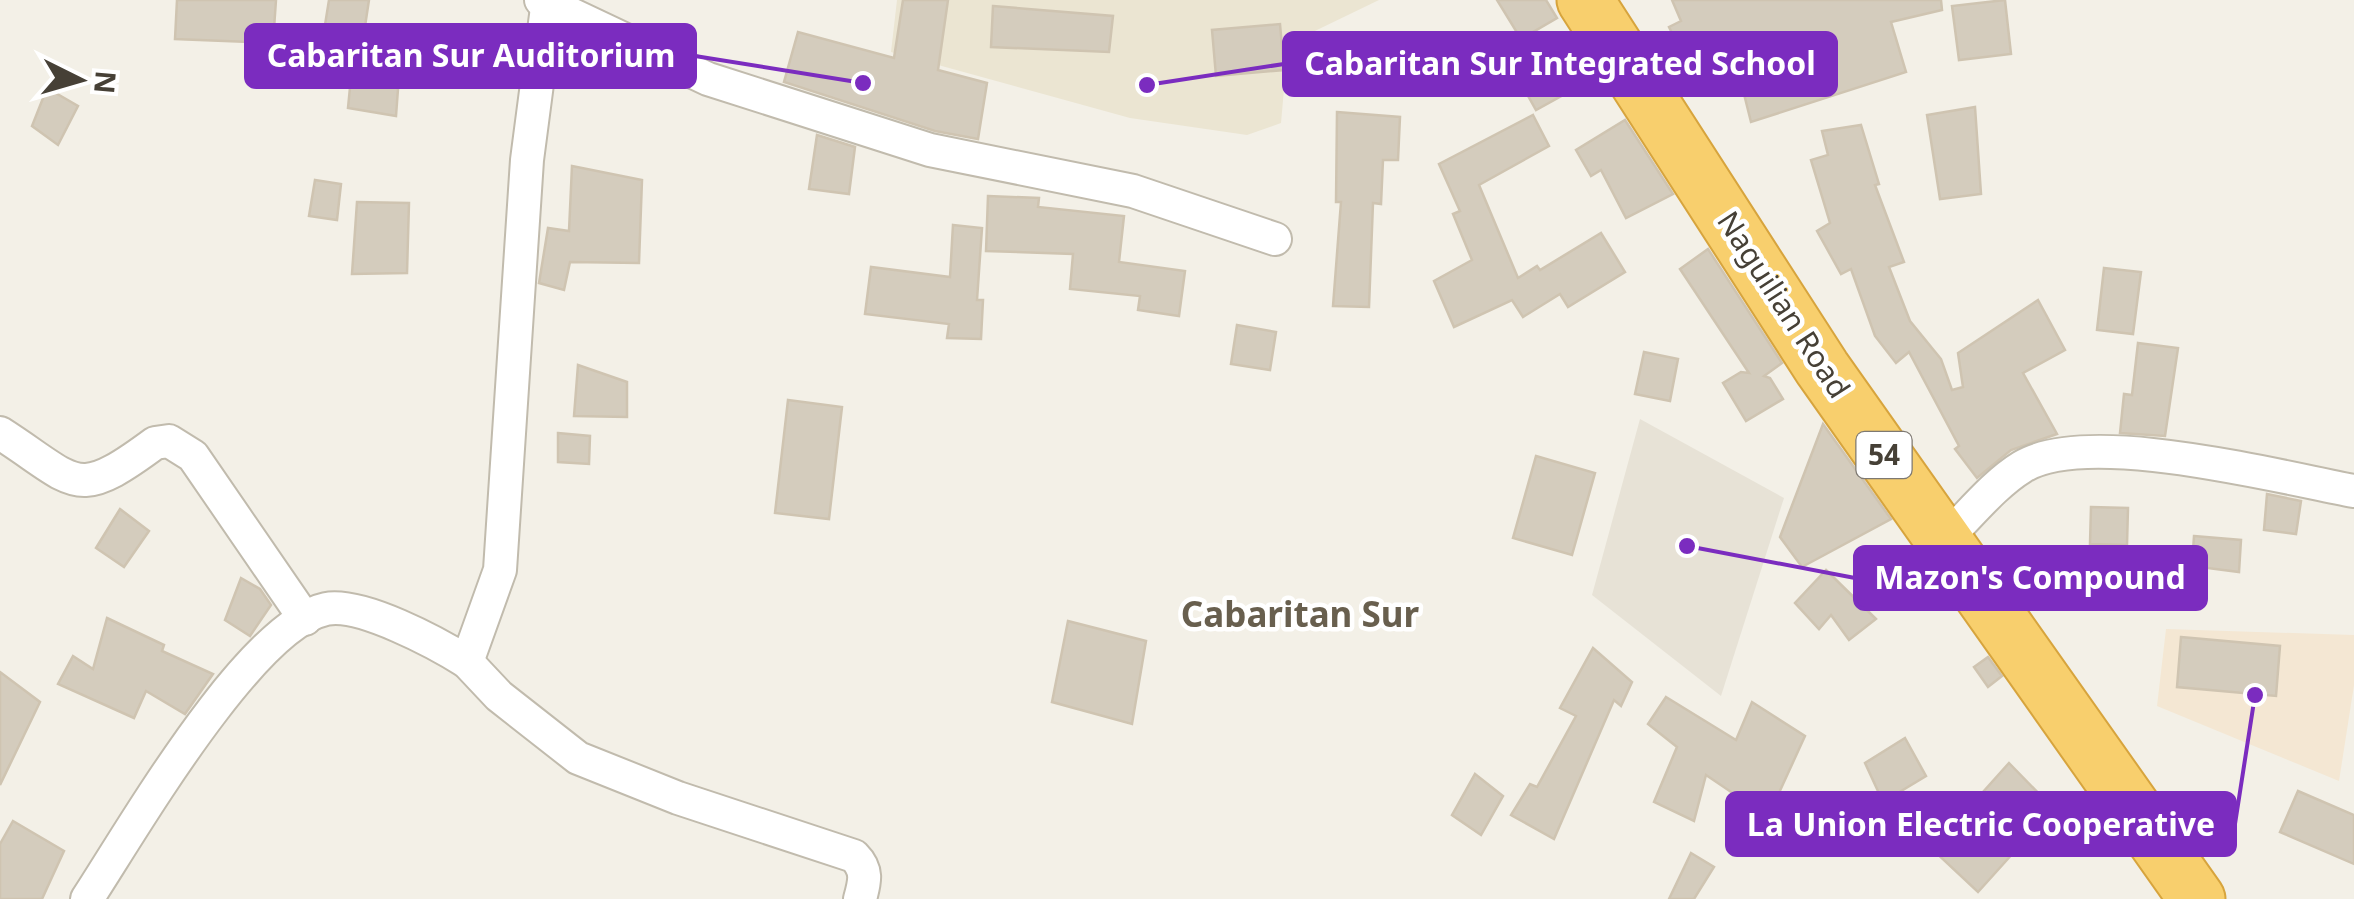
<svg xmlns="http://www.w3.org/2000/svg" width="2354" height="899" font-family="'Noto Sans',sans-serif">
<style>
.residential{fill:#e7e2d6}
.commercial{fill:#f4e7d3}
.education{fill:#ebe5d2}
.building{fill:#d4ccbd;stroke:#cfc4b1;stroke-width:2.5}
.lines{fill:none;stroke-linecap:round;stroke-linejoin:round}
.street-casing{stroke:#c1bbad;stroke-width:36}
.highway-casing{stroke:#d7a43d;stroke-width:59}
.street{stroke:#fff;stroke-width:32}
.highway{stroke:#f8cf6d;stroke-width:55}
.labels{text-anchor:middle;stroke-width:9;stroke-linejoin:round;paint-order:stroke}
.shield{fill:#fff;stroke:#7e7972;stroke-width:2.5}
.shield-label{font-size:28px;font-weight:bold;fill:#464036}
.street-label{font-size:30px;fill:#464036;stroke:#fff}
.quarter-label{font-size:35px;font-weight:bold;fill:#685f4e;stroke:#fff}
.leader{fill:none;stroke:#7b2cbf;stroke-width:4}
.callout-dot{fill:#7b2cbf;stroke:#fff;stroke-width:4}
.callout{fill:#7b2cbf;stroke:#7b2cbf;stroke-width:4}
.callout-label{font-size:32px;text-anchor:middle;font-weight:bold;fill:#fff}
</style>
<rect width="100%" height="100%" fill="#f3f0e7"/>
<!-- residential -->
<polygon class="residential" points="1640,419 1784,498 1721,696 1592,595"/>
<!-- commercial -->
<polygon class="commercial" points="2166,629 2354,635 2354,685 2339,781 2157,706"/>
<!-- education -->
<polygon class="education" points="897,0 1379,0 1288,44 1281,123 1247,135 1130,118 891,52"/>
<!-- building -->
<g class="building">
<polygon points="177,0 276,0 273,43 175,39"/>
<polygon points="329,0 369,0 364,33 324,31"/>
<polygon points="903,0 948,0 938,70 987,83 978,139 935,131 784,82 798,32 894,58"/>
<polygon points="1497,0 1546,0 1557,18 1521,39"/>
<polygon points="1672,0 1941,0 1942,10 1891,22 1906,72 1751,122 1734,54 1695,78 1669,27 1681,21"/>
<polygon points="2005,0 2011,54 1959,60 1952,6"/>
<polygon points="993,6 1113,16 1109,52 991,47"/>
<polygon points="1280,24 1284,70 1216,76 1212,30"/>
<polygon points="1556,56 1574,89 1536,110 1518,78"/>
<polygon points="353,57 400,62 396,116 348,108"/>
<polygon points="47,88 78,106 58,145 32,126"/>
<polygon points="1975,107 1981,194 1940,199 1927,115"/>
<polygon points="1337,112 1400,117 1398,160 1383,160 1381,204 1373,203 1369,307 1333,306 1341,202 1336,202"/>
<polygon points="1533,115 1549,146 1479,185 1518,278 1537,266 1540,270 1601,233 1625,272 1568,307 1560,294 1523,317 1512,300 1454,327 1434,281 1472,260 1453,214 1460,211 1439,164"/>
<polygon points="1625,120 1673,194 1626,218 1601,170 1591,176 1576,150"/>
<polygon points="1861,125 1879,184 1875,185 1904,262 1889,267 1910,321 1941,359 1952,390 1963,387 1958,353 2038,300 2065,350 2023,373 2057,434 2011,450 1977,478 1955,449 1959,446 1909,352 1896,363 1875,336 1851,269 1841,274 1817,231 1830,223 1811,160 1828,155 1822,131"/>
<polygon points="817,135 855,147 849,194 809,189"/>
<polygon points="572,166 642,180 639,263 570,262 564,290 539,283 548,228 569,231"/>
<polygon points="315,180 341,184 337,220 309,216"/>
<polygon points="988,196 1039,198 1038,207 1124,216 1119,262 1185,271 1179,316 1138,310 1140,296 1070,289 1073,254 986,251"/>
<polygon points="357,202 409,203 407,273 352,274"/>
<polygon points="953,225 982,228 977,300 983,300 981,339 947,338 949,324 865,314 871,267 950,277"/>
<polygon points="1708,249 1782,363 1764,376 1770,378 1783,399 1746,421 1723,383 1741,372 1749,373 1680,269"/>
<polygon points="2104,268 2141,272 2133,334 2097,330"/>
<polygon points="1237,325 1276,332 1270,370 1231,364"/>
<polygon points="2138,343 2178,348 2165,436 2120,433 2124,394 2132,395"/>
<polygon points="1644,352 1678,359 1670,401 1635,394"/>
<polygon points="578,365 627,382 627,417 574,416"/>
<polygon points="788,400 842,407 829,519 775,513"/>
<polygon points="1823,424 1891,519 1802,567 1780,537"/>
<polygon points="558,433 590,436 589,464 558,462"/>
<polygon points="1536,456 1595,473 1572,555 1513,538"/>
<polygon points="2267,494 2301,501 2296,534 2264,530"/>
<polygon points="2091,507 2128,508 2127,545 2090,544"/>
<polygon points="120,509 149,531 124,567 96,548"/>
<polygon points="2194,536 2241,540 2239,572 2192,566"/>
<polygon points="1826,570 1876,619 1849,640 1831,615 1819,629 1795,603"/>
<polygon points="241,578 260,589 271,605 250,636 225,620"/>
<polygon points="107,618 164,645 162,651 213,674 185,714 146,691 134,718 58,684 73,656 93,669"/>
<polygon points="1068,621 1146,641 1132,724 1052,702"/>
<polygon points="2181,637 2280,646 2276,696 2177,687"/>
<polygon points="1593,648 1632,682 1621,706 1614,700 1554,839 1511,815 1530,784 1537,787 1576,716 1560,708"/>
<polygon points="1988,657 2002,676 1988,687 1974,667"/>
<polygon points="0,672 40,702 0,785"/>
<polygon points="1666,697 1736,740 1752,702 1805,736 1768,817 1706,775 1694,821 1654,802 1677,747 1648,724"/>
<polygon points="1905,738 1926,776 1883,802 1865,763"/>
<polygon points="2009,763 2046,801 2004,842 2015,851 1978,892 1932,849"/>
<polygon points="1475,774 1503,796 1481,835 1452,815"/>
<polygon points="2298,791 2354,815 2354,864 2280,832"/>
<polygon points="13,821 64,851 42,899 0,899 0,844"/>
<polygon points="1691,853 1714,867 1694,899 1669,899"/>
</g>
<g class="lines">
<!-- street casing -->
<g class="street-casing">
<g id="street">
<polyline points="541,0 708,79 930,150 1133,191 1275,239"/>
<path d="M0 433C78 483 74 503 155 443L169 441 193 456 305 619"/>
<path d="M1944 540C1968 517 1994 484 2022 467 2086 427 2279 477 2354 491"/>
<path d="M467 662 499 696 578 758 678 798 854 856C868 870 865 881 860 899"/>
<path d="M87 899C131 832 249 626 326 609 361 602 437 643 467 662L500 570 527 160 548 0"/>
</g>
</g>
<!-- highway casing -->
<g class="highway-casing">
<polyline id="highway" points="1585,0 1822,368 2197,899"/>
</g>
<!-- street -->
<use href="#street" class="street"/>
<!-- highway -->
<use href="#highway" class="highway"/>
</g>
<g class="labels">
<!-- shield labels -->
<rect class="shield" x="1856.5" y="432" width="55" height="46" rx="8"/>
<g class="shield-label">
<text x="1884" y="465">54</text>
</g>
<!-- street labels -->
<g class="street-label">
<text transform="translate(1783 305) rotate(57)" y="10">Naguilian Road</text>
</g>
<!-- quarter labels -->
<g class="quarter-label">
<text x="1300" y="627">Cabaritan Sur</text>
</g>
</g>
<!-- callouts -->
<path class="leader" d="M863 83L695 56M1147 85L1284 64M1687 546L1855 578M2255 695L2235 824"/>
<g class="callout-dot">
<circle cx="863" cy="83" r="10"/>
<circle cx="1147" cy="85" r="10"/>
<circle cx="1687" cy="546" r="10"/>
<circle cx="2255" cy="695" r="10"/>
</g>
<g class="callout">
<rect x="246" y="25" width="449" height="62" rx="10"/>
<rect x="1284" y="33" width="552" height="62" rx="10"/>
<rect x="1855" y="547" width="351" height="62" rx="10"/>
<rect x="1727" y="793" width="508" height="62" rx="10"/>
</g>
<g class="callout-label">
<text x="471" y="67">Cabaritan Sur Auditorium</text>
<text x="1560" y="75">Cabaritan Sur Integrated School</text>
<text x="2030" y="589">Mazon's Compound</text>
<text x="1981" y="836">La Union Electric Cooperative</text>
</g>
<!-- north arrow -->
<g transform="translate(80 80) rotate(95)" stroke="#ffffff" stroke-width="8" paint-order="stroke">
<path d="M0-8L18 38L0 25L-18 38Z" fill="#464036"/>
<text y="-15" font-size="28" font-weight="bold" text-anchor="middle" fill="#464036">N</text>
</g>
</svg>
